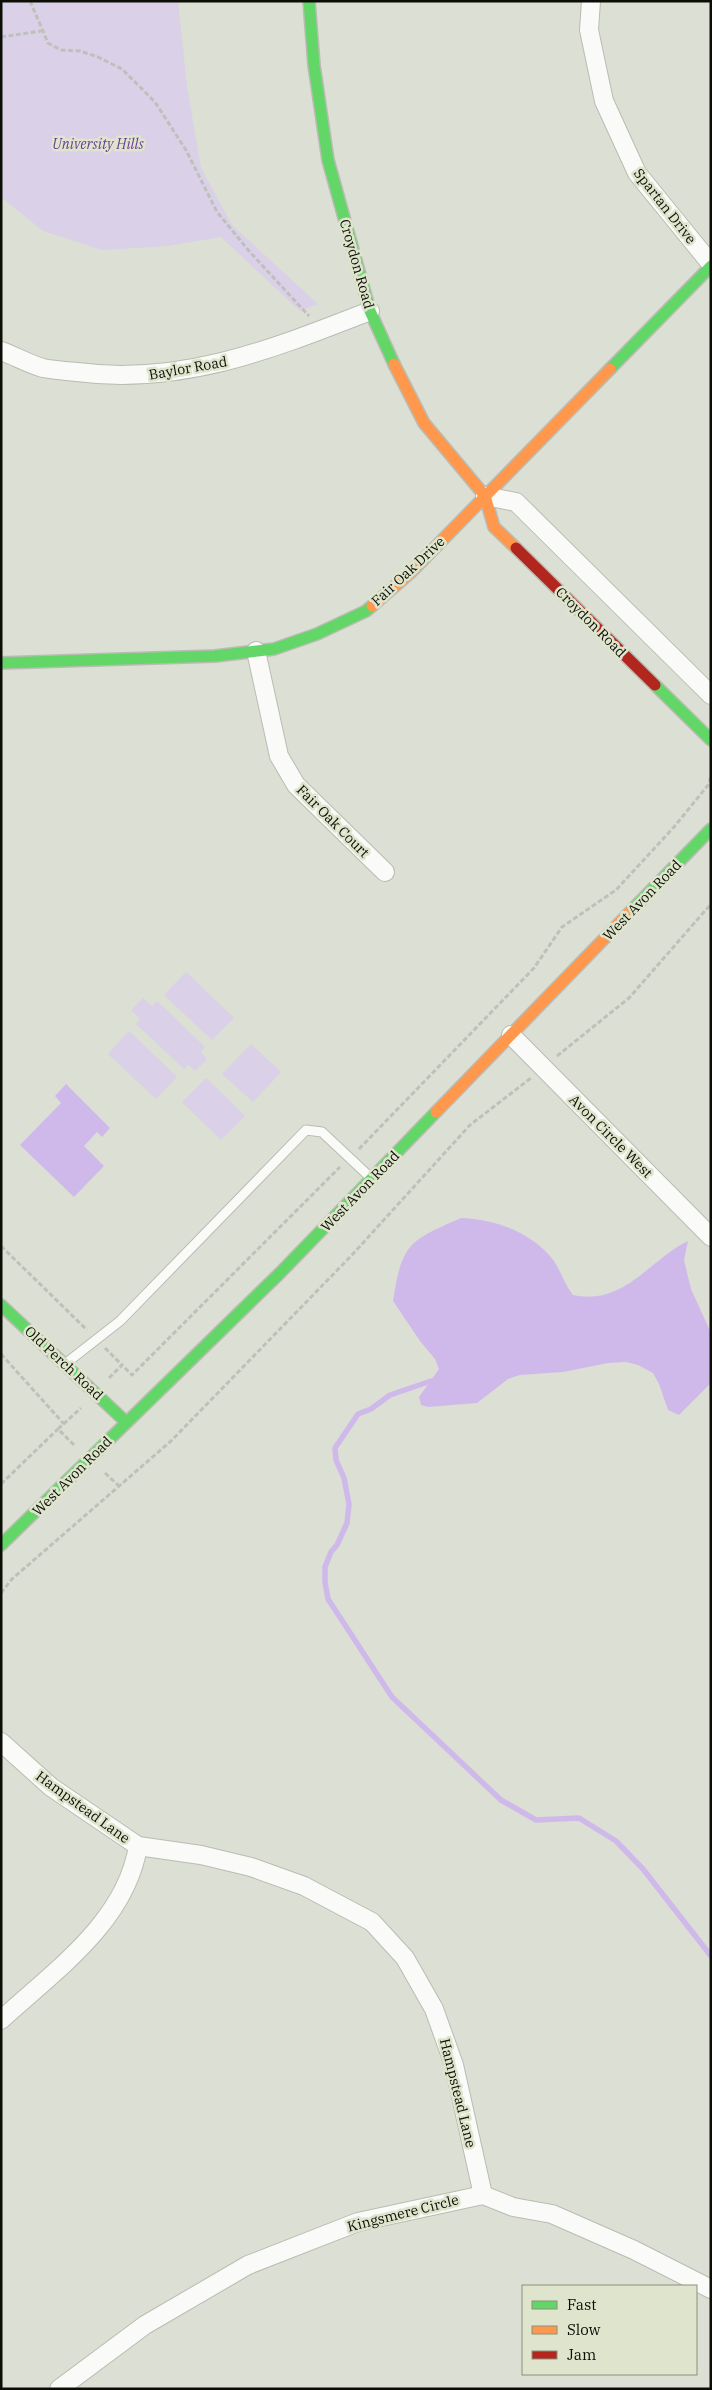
<svg xmlns="http://www.w3.org/2000/svg" width="712" height="2390" font-family="'IBM Plex Serif',serif">
<style>
.green{fill:#dad0e7}
.water{fill:#cfb9eb}
.lines{fill:none;stroke-linecap:round;stroke-linejoin:round}
.stream{stroke:#cfb9eb;stroke-width:5.5}
.lane-casing{stroke:#babcb3;stroke-width:11}
.street-casing{stroke:#babcb3;stroke-width:20}
.fast-casing{stroke:#babcb3;stroke-width:14}
.slow-casing{stroke:#babcb3;stroke-width:14}
.jam-casing{stroke:#babcb3;stroke-width:14}
.path{stroke:#bfc0bb;stroke-width:3;stroke-dasharray:5 2.5;stroke-linecap:butt}
.lane{stroke:#fafaf8;stroke-width:9}
.street{stroke:#fafaf8;stroke-width:18}
.fast{stroke:#63d668;stroke-width:11}
.slow{stroke:#ff974d;stroke-width:11}
.jam{stroke:#b3261e;stroke-width:11}
.labels{text-anchor:middle;stroke-width:5;stroke-linejoin:round;paint-order:stroke}
.park-label{font-size:14px;font-style:italic;fill:#683e95;stroke:#dfe5cd}
.street-label{font-size:14px;fill:#0c0e06;stroke:#dfe5cd}
</style>
<rect width="100%" height="100%" fill="#dcdfd3"/>
<!-- green -->
<g class="green">
<polygon points="1,1 178,1 187,87 201,168 232,225 318,304 300,311 221,237 168,246 102,250 43,231 1,197"/>
<polygon points="186,972 234,1018 212,1040 164,995"/>
<polygon points="143,998 152,1006 157,1001 205,1047 201,1052 207,1059 195,1071 189,1065 184,1069 136,1024 140,1019 131,1010"/>
<polygon points="129,1031 177,1077 156,1099 108,1054"/>
<polygon points="251,1044 281,1072 253,1102 222,1074"/>
<polygon points="206,1078 245,1116 221,1140 182,1102"/>
</g>
<!-- water -->
<g class="water">
<polygon points="66,1084 110,1128 102,1137 97,1132 84,1146 104,1166 74,1197 20,1145 61,1103 55,1096"/>
<path d="M461 1218C495 1219 533 1233 554 1261 561 1272 565 1285 573 1295 624 1306 649 1260 688 1241L684 1260 691 1289 711 1333V1383L679 1415 668 1410 659 1384 653 1373 638 1365 626 1362 608 1363 563 1372 520 1375 508 1379 477 1403 428 1407 421 1405 419 1397 439 1369 435 1359 420 1341 393 1301C402 1243 409 1241 461 1218Z"/>
</g>
<g class="lines">
<!-- stream -->
<polyline class="stream" points="431,1381 390,1395 371,1409 358,1414 335,1448 336,1460 344,1478 349,1504 347,1523 337,1545 331,1552 325,1567 325,1582 328,1599 392,1697 501,1800 536,1820 579,1818 616,1841 643,1869 711,1956"/>
<!-- lane casing -->
<g class="lane-casing">
<polyline id="lane" points="65,1364 120,1321 306,1130 322,1132 371,1178"/>
</g>
<!-- street casing -->
<g class="street-casing">
<g id="street">
<polyline points="591,1 589,30 604,101 637,173 711,264"/>
<path d="M1 351C15 356 29 364 43 368 54 370 66 371 77 372 182 386 275 348 370 311"/>
<polyline points="485,496 516,502 711,695"/>
<polyline points="256,651 279,756 296,785 385,872"/>
<polyline points="511,1035 711,1237"/>
<polyline points="1,1742 51,1787 138,1846 201,1855 251,1867 304,1886 372,1922 405,1958 434,2009 454,2065 483,2195"/>
<path d="M1 2020C54 1971 126 1922 138 1846"/>
<polyline points="59,2389 145,2325 248,2265 358,2222 483,2195 513,2207 552,2214 634,2250 711,2289"/>
</g>
</g>
<!-- fast casing -->
<g class="fast-casing">
<g id="fast">
<polyline points="309,1 314,65 328,160 370,311 394,364"/>
<polyline points="610,369 711,266"/>
<polyline points="1,663 215,656 274,649 317,634 366,611 372,606"/>
<polyline points="655,685 711,740"/>
<polyline points="632,910 711,829"/>
<polyline points="1,1305 126,1422"/>
<polyline points="1,1545 280,1273 436,1112"/>
</g>
</g>
<!-- slow casing -->
<g class="slow-casing">
<g id="slow">
<polyline points="394,364 424,423 485,496 494,527 516,548"/>
<polyline points="372,606 410,573 610,369"/>
<polyline points="436,1112 632,910"/>
</g>
</g>
<!-- jam casing -->
<g class="jam-casing">
<polyline id="jam" points="516,548 655,685"/>
</g>
<!-- path -->
<g class="path">
<polyline points="30,1 48,43 61,50 80,51 98,57 122,69 155,102 186,150 217,212 249,251 309,316"/>
<polyline points="1,37 41,31"/>
<polyline points="557,1056 629,998 711,904"/>
<polyline points="359,1149 534,968 562,927 616,890 674,827 709,784 711,775"/>
<polyline points="1,1246 87,1330"/>
<polyline points="105,1348 122,1365"/>
<polyline points="1,1354 64,1424"/>
<polyline points="109,1378 122,1365 132,1375 340,1167"/>
<polyline points="74,1445 58,1429 81,1408"/>
<polyline points="105,1473 119,1486"/>
<polyline points="1,1484 58,1429"/>
<polyline points="1,1593 12,1579 171,1441 352,1255 470,1125 531,1078"/>
</g>
<!-- lane -->
<use href="#lane" class="lane"/>
<!-- street -->
<use href="#street" class="street"/>
<!-- fast -->
<use href="#fast" class="fast"/>
<!-- slow -->
<use href="#slow" class="slow"/>
<!-- jam -->
<use href="#jam" class="jam"/>
</g>
<g class="labels">
<!-- park labels -->
<g class="park-label">
<text x="98" y="149">University Hills</text>
</g>
<!-- street labels -->
<g class="street-label">
<text transform="translate(665 206) rotate(52)" y="5">Spartan Drive</text>
<text transform="translate(357 264) rotate(74)" y="5">Croydon Road</text>
<text transform="translate(188 368) rotate(-10)" y="5">Baylor Road</text>
<text transform="translate(408 571) rotate(-43)" y="5">Fair Oak Drive</text>
<text transform="translate(591 622) rotate(45)" y="5">Croydon Road</text>
<text transform="translate(333 821) rotate(45)" y="5">Fair Oak Court</text>
<text transform="translate(642 900) rotate(-46)" y="5">West Avon Road</text>
<text transform="translate(611 1136) rotate(45)" y="5">Avon Circle West</text>
<text transform="translate(360 1191) rotate(-46)" y="5">West Avon Road</text>
<text transform="translate(64 1363) rotate(43)" y="5">Old Perch Road</text>
<text transform="translate(72 1476) rotate(-45)" y="5">West Avon Road</text>
<text transform="translate(83 1807) rotate(36)" y="5">Hampstead Lane</text>
<text transform="translate(458 2093) rotate(76)" y="5">Hampstead Lane</text>
<text transform="translate(403 2213) rotate(-14)" y="5">Kingsmere Circle</text>
</g>
</g>
<!-- border -->
<rect width="712" height="2390" fill="none" stroke="#0c0e06" stroke-width="5"/>
<!-- legend -->
<rect x="522" y="2285" width="175" height="90" fill="#dfe5cd" stroke="#8b8f7d"/>
<rect x="532" y="2301" width="25" height="8" fill="#63d668" stroke="#8b8f7d"/>
<text x="567" y="2310" font-size="15" fill="#0c0e06">Fast</text>
<rect x="532" y="2326" width="25" height="8" fill="#ff974d" stroke="#8b8f7d"/>
<text x="567" y="2335" font-size="15" fill="#0c0e06">Slow</text>
<rect x="532" y="2351" width="25" height="8" fill="#b3261e" stroke="#8b8f7d"/>
<text x="567" y="2360" font-size="15" fill="#0c0e06">Jam</text>
</svg>
